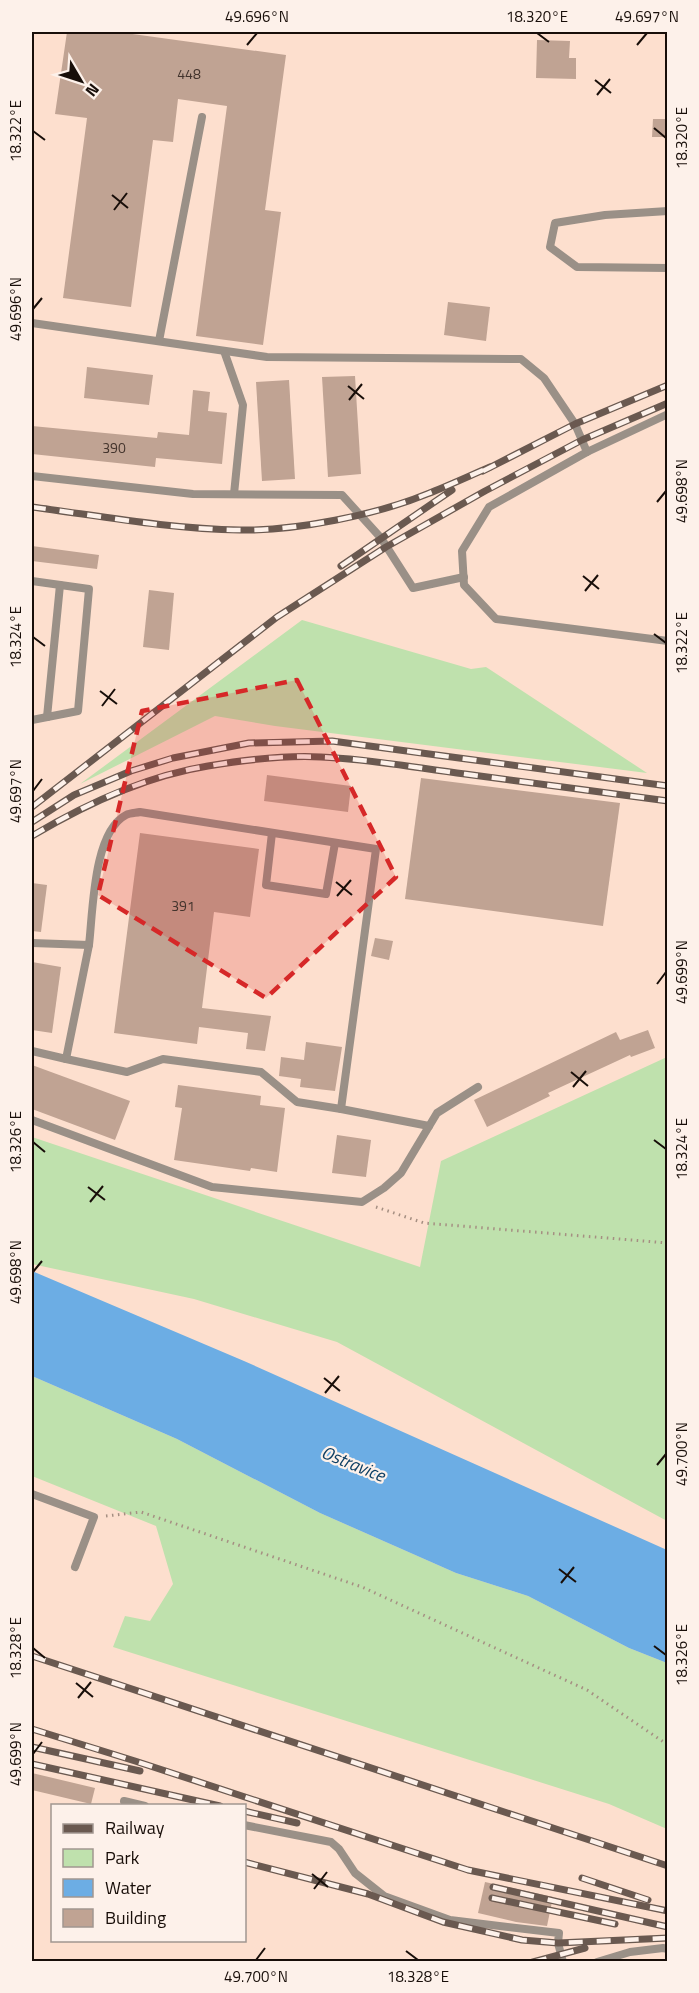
<svg xmlns="http://www.w3.org/2000/svg" width="699" height="1993" font-family="'Titillium Web',sans-serif">
<style>
.green{fill:#bfe1ad}
.water{fill:#6cade4}
.building{fill:#c0a393}
.lines{fill:none;stroke-linecap:round;stroke-linejoin:round}
.path{stroke:#a58f82;stroke-width:3;stroke-dasharray:1.5 4.5;stroke-linecap:butt}
.lane{stroke:#9a9087;stroke-width:8}
.rail-casing{stroke:#6a5950;stroke-width:7}
.rail{stroke:#fdf1ea;stroke-width:4.5;stroke-dasharray:14;stroke-linecap:butt}
.marked{fill:#d62828;fill-opacity:0.2;stroke:#d62828;stroke-width:4.5;stroke-dasharray:12 8;stroke-linejoin:round}
.ticks{fill:none;stroke:#180e09;stroke-width:2}
.labels{text-anchor:middle;stroke-width:4.5;stroke-linejoin:round;paint-order:stroke}
.number-label{font-size:14px;fill:#42332c}
.water-label{font-size:18px;font-style:italic;fill:#0d3e63;stroke:#fdf1ea}
.neatline{fill:none;stroke:#180e09;stroke-width:2}
.ticks-label{font-size:15px;text-anchor:middle;fill:#180e09}
</style>
<rect width="100%" height="100%" fill="#fddfce"/>
<!-- green -->
<g class="green">
<polygon points="302,620 471,669 486,667 647,773 275,726 215,716 80,784"/>
<polygon points="667,1057 667,1521 337,1342 194,1299 32,1264 32,1137 420,1267 441,1161"/>
<polygon points="32,1376 177,1439 320,1513 456,1573 528,1596 629,1648 667,1663 667,1829 609,1804 113,1647 125,1616 150,1621 173,1584 156,1526 32,1476"/>
</g>
<!-- water -->
<polygon class="water" points="32,1271 244,1361 667,1550 667,1663 629,1648 528,1596 456,1573 320,1513 177,1439 32,1376"/>
<!-- building -->
<g class="building">
<polygon points="67,32 118,32 286,55 265,210 281,212 263,345 196,336 227,106 178,99 173,142 153,140 131,307 63,298 87,118 55,114"/>
<polygon points="537,40 570,41 569,58 576,58 576,79 536,78"/>
<polygon points="653,119 668,119 668,137 652,137"/>
<polygon points="448,302 490,307 486,341 444,335"/>
<polygon points="87,367 153,375 149,405 84,398"/>
<polygon points="355,376 361,474 328,477 322,377"/>
<polygon points="289,380 295,479 262,481 256,382"/>
<polygon points="193,390 210,392 208,411 227,413 222,464 156,458 155,467 32,454 32,426 157,438 158,432 189,435"/>
<polygon points="32,546 99,555 97,569 32,561"/>
<polygon points="149,590 174,593 169,650 143,647"/>
<polygon points="267,775 351,786 348,812 264,801"/>
<polygon points="421,778 620,803 603,926 405,899"/>
<polygon points="140,833 259,849 250,917 214,912 202,1008 271,1016 265,1051 246,1049 248,1033 199,1027 197,1044 114,1033"/>
<polygon points="32,883 47,885 41,932 32,931"/>
<polygon points="375,938 393,941 389,960 371,956"/>
<polygon points="32,962 61,967 52,1033 32,1030"/>
<polygon points="648,1030 655,1048 631,1057 630,1055 548,1093 550,1096 487,1127 474,1100 616,1032 620,1040"/>
<polygon points="306,1042 342,1047 335,1091 300,1087 301,1079 279,1076 281,1057 304,1060"/>
<polygon points="32,1065 130,1101 115,1140 32,1109"/>
<polygon points="178,1085 261,1096 260,1105 285,1108 277,1172 251,1168 250,1171 174,1160 182,1108 175,1107"/>
<polygon points="337,1135 371,1140 366,1177 332,1173"/>
<polygon points="32,1773 95,1788 91,1804 32,1790"/>
<polygon points="485,1882 553,1897 547,1926 516,1922 478,1913"/>
</g>
<g class="lines">
<!-- path -->
<g class="path">
<polyline points="376,1207 424,1223 668,1243"/>
<polyline points="106,1516 141,1512 362,1587 587,1690 668,1745"/>
</g>
<!-- lane -->
<g class="lane">
<polyline points="668,211 605,215 555,223 550,247 577,267 668,268"/>
<polyline points="32,323 267,357 521,359 544,378 575,424 587,452"/>
<polyline points="159,341 202,117"/>
<polyline points="224,351 243,405 234,494"/>
<polyline points="668,414 587,452 489,507 462,551 464,585 496,619 668,641"/>
<polyline points="32,476 193,494 342,495 381,538 413,588 464,577"/>
<polyline points="32,581 89,589 78,711 32,720"/>
<polyline points="47,717 60,585"/>
<polyline points="272,833 266,885 326,894 335,843"/>
<path d="M32 943 89 945C93 912 93 832 126 815 130 813 136 813 140 812L376 849 341 1109 429 1126"/>
<polyline points="32,1051 66,1059 89,945"/>
<polyline points="66,1059 127,1072 163,1059 261,1072 297,1102 341,1109"/>
<polyline points="32,1120 212,1187 362,1202 384,1188 401,1173 437,1113 478,1087"/>
<polyline points="32,1494 94,1517 75,1567"/>
<polyline points="124,1801 145,1806"/>
<polyline points="244,1825 331,1842 339,1849 355,1873 384,1896 450,1920 559,1933 558,1943 563,1962"/>
<polyline points="597,1962 630,1952 663,1948 668,1949"/>
</g>
<!-- rail casing -->
<g class="rail-casing">
<g id="rail">
<polyline points="483,471 575,424 668,385"/>
<path d="M32 507C100 516 170 529 240 530 295 531 376 515 427 494 448 486 469 476 490 467"/>
<polyline points="341,566 452,490"/>
<polyline points="32,807 277,617 386,547 485,491 582,440 668,403"/>
<polyline points="32,822 74,795 131,771 173,758 249,743 332,741 668,786"/>
<path d="M32 836C86 804 145 776 208 766 244 760 284 755 321 757 369 759 417 768 465 774 533 783 600 792 668 801"/>
<polyline points="32,1656 668,1866"/>
<polyline points="32,1729 135,1761 468,1870 668,1911"/>
<polyline points="32,1747 140,1771"/>
<polyline points="32,1764 220,1806"/>
<polyline points="244,1811 297,1823"/>
<polyline points="244,1862 368,1894 443,1922 522,1940 558,1943 668,1938"/>
<polyline points="582,1878 648,1900"/>
<polyline points="493,1887 668,1927"/>
<polyline points="492,1898 615,1924"/>
<polyline points="533,1962 585,1948"/>
</g>
</g>
<!-- rail -->
<use href="#rail" class="rail"/>
</g>
<!-- marked area -->
<path class="marked" d="M297 680 396 877 266 998 98 895 142 711Z"/>
<!-- ticks -->
<path class="ticks" d="M537 33 549 42M247 45 257 33M637 45 647 33M595 80 611 93M597 95 610 79M654 128 666 138M33 131 45 140M112 195 128 208M114 210 127 193M33 309 42 298M348 386 364 399M349 400 362 384M657 502 666 491M583 576 599 589M585 591 598 575M654 634 666 643M33 637 45 646M100 691 117 704M102 706 115 689M33 791 42 779M336 882 352 895M337 896 351 880M657 984 666 972M571 1072 588 1086M573 1087 586 1071M654 1140 666 1149M33 1142 45 1152M88 1187 105 1200M90 1202 103 1186M33 1272 42 1261M324 1378 340 1391M325 1393 339 1376M657 1465 666 1454M559 1569 576 1582M561 1583 574 1567M654 1646 666 1655M33 1648 45 1658M76 1683 93 1697M78 1698 91 1682M33 1754 42 1742M312 1874 328 1887M314 1889 327 1872M406 1951 418 1960M256 1960 265 1948"/>
<g class="labels">
<!-- number labels -->
<g class="number-label">
<text x="189" y="79">448</text>
<text x="114" y="453">390</text>
<text x="183" y="911">391</text>
</g>
<!-- water labels -->
<g class="water-label">
<text transform="translate(353 1464) rotate(22)" y="6">Ostravice</text>
</g>
</g>
<!-- border -->
<rect width="699" height="1993" fill="none" stroke="#fdf1ea" stroke-width="66"/>
<!-- legend -->
<rect x="51" y="1804" width="195" height="138" fill="#fdf1ea" stroke="#a19690" stroke-width="1.5"/>
<rect x="63" y="1824" width="30" height="9" fill="#6a5950" stroke="#a19690" stroke-width="1.5"/>
<text x="105" y="1834" font-size="18" fill="#180e09">Railway</text>
<rect x="63" y="1849" width="30" height="18" fill="#bfe1ad" stroke="#a19690" stroke-width="1.5"/>
<text x="105" y="1864" font-size="18" fill="#180e09">Park</text>
<rect x="63" y="1879" width="30" height="18" fill="#6cade4" stroke="#a19690" stroke-width="1.5"/>
<text x="105" y="1894" font-size="18" fill="#180e09">Water</text>
<rect x="63" y="1909" width="30" height="18" fill="#c0a393" stroke="#a19690" stroke-width="1.5"/>
<text x="105" y="1924" font-size="18" fill="#180e09">Building</text>
<!-- north arrow -->
<g transform="translate(81 81) rotate(129)" stroke="#fdf1ea" stroke-width="4.5" paint-order="stroke">
<path d="M0-4.5L10 22L0 15L-10 22Z" fill="#180e09"/>
<text y="-9" font-size="16" font-weight="bold" text-anchor="middle" fill="#180e09">N</text>
</g>
<rect x="33" y="33" width="633" height="1927" class="neatline"/>
<g class="ticks-label">
<text x="257" y="22">49.696°N</text>
<text x="537" y="22">18.320°E</text>
<text x="647" y="22">49.697°N</text>
<text transform="translate(16 131) rotate(-90)" y="5">18.322°E</text>
<text transform="translate(682 138) rotate(-90)" y="5">18.320°E</text>
<text transform="translate(16 309) rotate(-90)" y="5">49.696°N</text>
<text transform="translate(682 491) rotate(-90)" y="5">49.698°N</text>
<text transform="translate(16 637) rotate(-90)" y="5">18.324°E</text>
<text transform="translate(682 643) rotate(-90)" y="5">18.322°E</text>
<text transform="translate(16 791) rotate(-90)" y="5">49.697°N</text>
<text transform="translate(682 972) rotate(-90)" y="5">49.699°N</text>
<text transform="translate(16 1142) rotate(-90)" y="5">18.326°E</text>
<text transform="translate(682 1149) rotate(-90)" y="5">18.324°E</text>
<text transform="translate(16 1272) rotate(-90)" y="5">49.698°N</text>
<text transform="translate(682 1454) rotate(-90)" y="5">49.700°N</text>
<text transform="translate(16 1648) rotate(-90)" y="5">18.328°E</text>
<text transform="translate(682 1655) rotate(-90)" y="5">18.326°E</text>
<text transform="translate(16 1754) rotate(-90)" y="5">49.699°N</text>
<text x="256" y="1982">49.700°N</text>
<text x="418" y="1982">18.328°E</text>
</g>
</svg>
